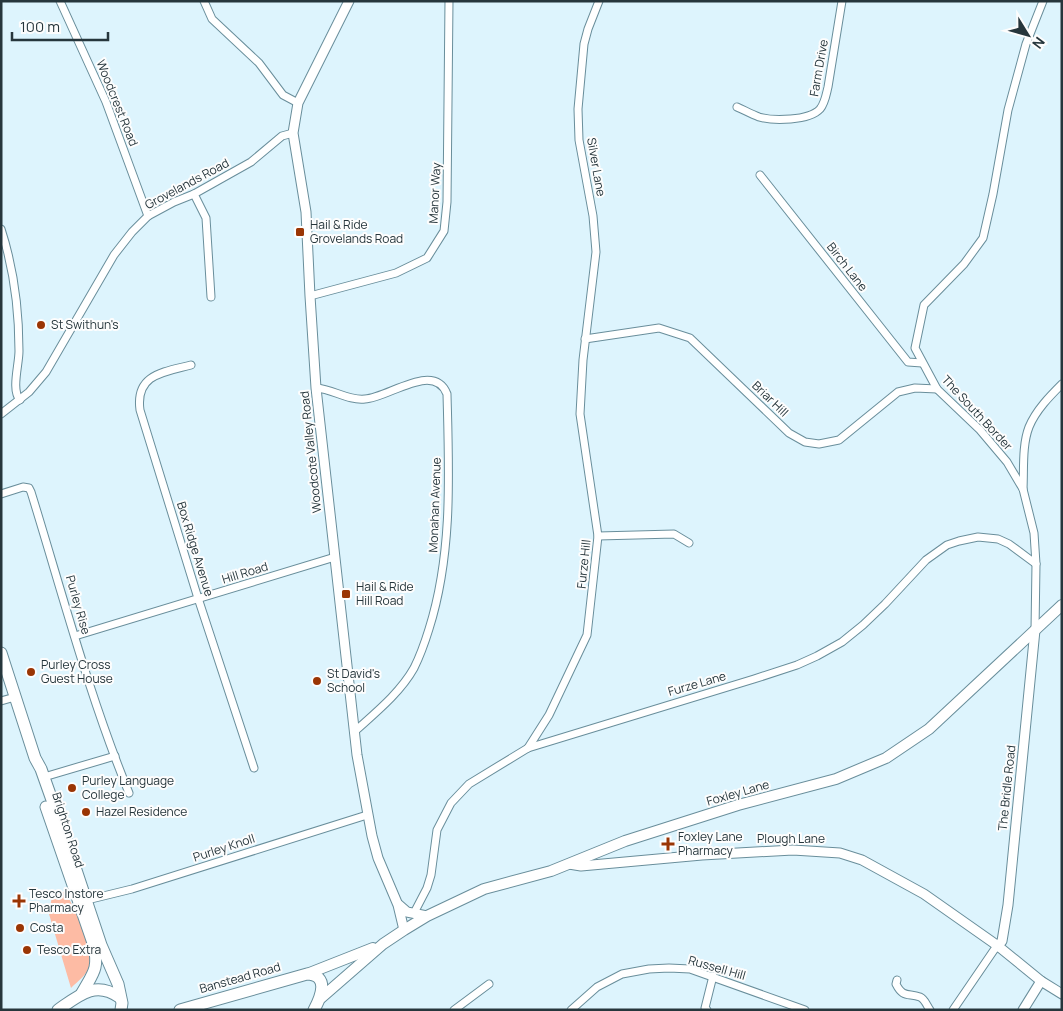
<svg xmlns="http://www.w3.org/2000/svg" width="1063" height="1011" font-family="Manrope,sans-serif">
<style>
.green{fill:#fdbba4}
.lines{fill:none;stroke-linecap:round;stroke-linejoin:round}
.minor-casing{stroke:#698e9b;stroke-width:9}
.tertiary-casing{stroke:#698e9b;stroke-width:11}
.secondary-casing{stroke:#698e9b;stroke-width:11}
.primary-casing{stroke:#698e9b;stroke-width:12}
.trunk-casing{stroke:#698e9b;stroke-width:13}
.minor{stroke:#fff;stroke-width:7}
.tertiary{stroke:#fff;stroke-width:9}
.secondary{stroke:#fff;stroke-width:9}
.primary{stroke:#fff;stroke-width:10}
.trunk{stroke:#fff;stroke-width:11}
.poi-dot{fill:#9a3504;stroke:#fdfdfd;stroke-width:2}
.labels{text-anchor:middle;stroke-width:4;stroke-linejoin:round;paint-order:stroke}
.street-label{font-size:12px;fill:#26363c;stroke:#fdfdfd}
.poi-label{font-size:12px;fill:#26363c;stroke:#fdfdfd;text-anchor:start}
</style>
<rect width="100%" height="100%" fill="#ddf4fd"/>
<!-- green -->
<path class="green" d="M66 891C73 911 95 943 90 964 88 974 78 981 71 988L49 914 52 896Z"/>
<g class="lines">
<!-- minor casing -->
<g class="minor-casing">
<g id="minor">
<polyline points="60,1 106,102 148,216"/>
<polyline points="204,1 212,19 259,63 283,95 298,103"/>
<path d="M737 107C744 110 751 114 759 117 773 121 809 121 820 109 825 103 826 95 828 87L842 1"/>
<polyline points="760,175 908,362 922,363"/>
<polyline points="194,194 206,218 211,297"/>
<path d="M1 229C14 269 19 309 19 351 19 365 11 390 20 400"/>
<polyline points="310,296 396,273 427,258 444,231 447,202 449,1"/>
<polyline points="585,339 659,328 690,338 789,433 805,442 819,444 839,440 898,392 915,388 937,389"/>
<path d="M191 365C164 372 135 374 140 410L197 595 254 768"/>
<path d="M316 388C333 389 348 401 365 399 388 398 434 361 447 394 449 472 453 553 429 629 425 642 420 656 414 668 400 693 375 713 354 732"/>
<polyline points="1,414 29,392 46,372 114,255 132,232 148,216 174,202 194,194 251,162 282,136 293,133"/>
<path d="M1023 489C1024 469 1022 445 1029 427 1036 410 1050 396 1062 384"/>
<path d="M1 494 23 487 29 488 31 492C62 592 89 696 129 793"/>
<polyline points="598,536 674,534 689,543"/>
<polyline points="1035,630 1036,564 1034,533 1023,489 1007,462 980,430 937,389 915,348 924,305 964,264 983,238 993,194 1008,110 1026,44 1043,1"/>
<polyline points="75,636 335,557"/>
<polyline points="1,701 15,697"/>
<polyline points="528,748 549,715 587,635 598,536 580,414 583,360 596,252 593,216 579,140 578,109 584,44 588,29 599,1"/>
<polyline points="44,777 115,756"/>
<polyline points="87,900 132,889 367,815"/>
<polyline points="414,913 427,888 431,875 437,830 451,803 469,784 528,748 754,679 797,665 817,656 842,642 863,625 885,604 926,560 947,545 959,541 978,537 998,539 1009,544 1036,564"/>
<path d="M897 980 896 984C903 998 908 993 920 997 925 999 927 1006 930 1010"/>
<polyline points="454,1010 489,984"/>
<polyline points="571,1010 597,987 622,974 649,969 669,968 690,969 805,1010"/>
<polyline points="707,1010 705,1008 713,976"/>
<polyline points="953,1010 994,950 998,946"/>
</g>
</g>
<!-- tertiary casing -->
<g class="tertiary-casing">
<g id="tertiary">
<polyline points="349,1 298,103 293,133 306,212 310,296 316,388 357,755 372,836 378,858 398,905 404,930"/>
<polyline points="399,905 407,912 427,916"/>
<polyline points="998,946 1002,941 1008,905 1035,630"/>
<polyline points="1023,1010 1041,981"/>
</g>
</g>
<!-- secondary casing -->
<g class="secondary-casing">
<polyline id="secondary" points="569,864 581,866 702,855 793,850 840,853 862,860 924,894 998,946 1041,981 1062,994"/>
</g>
<!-- primary casing -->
<g class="primary-casing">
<g id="primary">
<polyline points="307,974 373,948"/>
<polyline points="321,998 383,944 404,930 427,916 484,889 551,871 625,841 738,805 836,779 886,758 929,729 1062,605"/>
</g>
</g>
<!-- trunk casing -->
<g class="trunk-casing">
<g id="trunk">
<polyline points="1,653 35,758 41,769 63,831 101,945 118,984 122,1003 121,1010"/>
<path d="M46 807 94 946C99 969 93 973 82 993"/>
<path d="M58 1010C78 996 95 980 119 997"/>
<path d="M180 1010 307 974C330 975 321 997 314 1010"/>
</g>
</g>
<!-- minor -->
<use href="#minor" class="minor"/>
<!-- tertiary -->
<use href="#tertiary" class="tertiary"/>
<!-- secondary -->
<use href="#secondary" class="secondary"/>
<!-- primary -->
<use href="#primary" class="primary"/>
<!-- trunk -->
<use href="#trunk" class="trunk"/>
</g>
<!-- markers -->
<g class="poi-dot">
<rect x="295" y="227" width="10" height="10" rx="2.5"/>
<circle cx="41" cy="325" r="5"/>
<rect x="341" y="589" width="10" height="10" rx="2.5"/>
<circle cx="31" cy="672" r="5"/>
<circle cx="317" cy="681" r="5"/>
<circle cx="72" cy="788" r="5"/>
<circle cx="86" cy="812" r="5"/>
<path d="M665.5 836.5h5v5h5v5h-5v5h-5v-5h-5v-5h5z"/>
<path d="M16.5 893.5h5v5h5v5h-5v5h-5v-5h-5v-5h5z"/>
<circle cx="20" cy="928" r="5"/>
<circle cx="27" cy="950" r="5"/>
</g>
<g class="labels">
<!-- street labels -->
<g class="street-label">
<text transform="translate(819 68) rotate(-80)" y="4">Farm Drive</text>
<text transform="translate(117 103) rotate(68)" y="4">Woodcrest Road</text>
<text transform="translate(596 167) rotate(80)" y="4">Silver Lane</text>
<text transform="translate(187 184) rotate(-28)" y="4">Grovelands Road</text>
<text transform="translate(435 193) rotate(-87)" y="4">Manor Way</text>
<text transform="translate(847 267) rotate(52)" y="4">Birch Lane</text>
<text transform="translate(770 399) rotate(44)" y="4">Briar Hill</text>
<text transform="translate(977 413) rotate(47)" y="4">The South Border</text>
<text transform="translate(311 452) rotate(-96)" y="4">Woodcote Valley Road</text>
<text transform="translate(435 505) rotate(-88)" y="4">Monahan Avenue</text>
<text transform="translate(195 549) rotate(73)" y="4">Box Ridge Avenue</text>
<text transform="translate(584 564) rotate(-84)" y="4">Furze Hill</text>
<text transform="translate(245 573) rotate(-17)" y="4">Hill Road</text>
<text transform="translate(78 605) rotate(74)" y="4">Purley Rise</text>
<text transform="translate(697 684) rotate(-16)" y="4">Furze Lane</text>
<text transform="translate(1007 788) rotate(-84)" y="4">The Bridle Road</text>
<text transform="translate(738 793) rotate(-16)" y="4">Foxley Lane</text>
<text transform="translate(68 830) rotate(72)" y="4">Brighton Road</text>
<text x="791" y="843">Plough Lane</text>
<text transform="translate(224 848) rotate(-18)" y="4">Purley Knoll</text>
<text transform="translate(717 968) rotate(16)" y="4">Russell Hill</text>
<text transform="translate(240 978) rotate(-16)" y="4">Banstead Road</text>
</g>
<!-- poi labels -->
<g class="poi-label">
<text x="310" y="229">Hail &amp; Ride<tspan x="310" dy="14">Grovelands Road</tspan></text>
<text x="51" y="329">St Swithun's</text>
<text x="356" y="591">Hail &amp; Ride<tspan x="356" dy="14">Hill Road</tspan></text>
<text x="41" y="669">Purley Cross<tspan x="41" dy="14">Guest House</tspan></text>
<text x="327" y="678">St David's<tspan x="327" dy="14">School</tspan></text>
<text x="82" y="785">Purley Language<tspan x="82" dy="14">College</tspan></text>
<text x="96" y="816">Hazel Residence</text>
<text x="678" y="841">Foxley Lane<tspan x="678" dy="14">Pharmacy</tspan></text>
<text x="29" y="898">Tesco Instore<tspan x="29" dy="14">Pharmacy</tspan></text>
<text x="30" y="932">Costa</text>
<text x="37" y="954">Tesco Extra</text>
</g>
</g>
<!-- border -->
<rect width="1063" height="1011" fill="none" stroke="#26363c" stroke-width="5"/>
<!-- north arrow -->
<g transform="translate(1028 35) rotate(127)" stroke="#fdfdfd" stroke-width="4" paint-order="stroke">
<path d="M0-4L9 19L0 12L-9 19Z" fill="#26363c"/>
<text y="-8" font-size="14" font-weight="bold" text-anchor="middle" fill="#26363c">N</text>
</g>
<!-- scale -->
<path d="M12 32v8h96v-8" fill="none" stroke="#26363c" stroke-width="2.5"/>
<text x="20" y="32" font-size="15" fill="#26363c" stroke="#fdfdfd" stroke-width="4" paint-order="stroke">100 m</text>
</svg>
